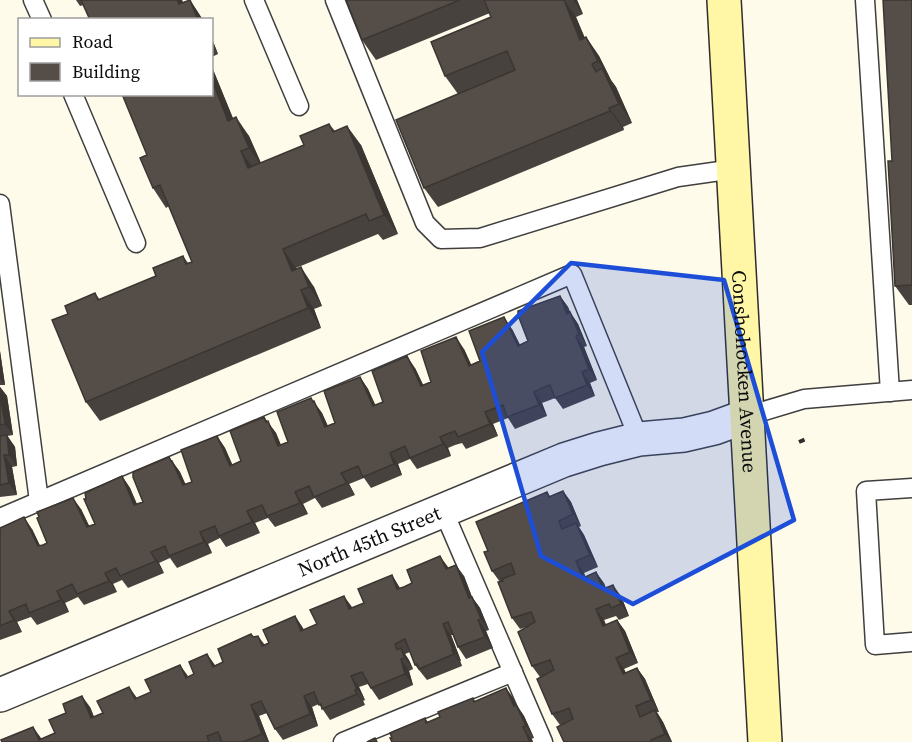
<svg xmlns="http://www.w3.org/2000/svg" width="912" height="742" font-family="'Source Serif 4',serif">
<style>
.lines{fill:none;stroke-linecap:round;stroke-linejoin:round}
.service-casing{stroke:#3f3f3f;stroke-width:21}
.minor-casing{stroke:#3f3f3f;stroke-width:36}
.secondary-casing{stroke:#2e2e2e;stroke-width:36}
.path{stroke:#2e2e2e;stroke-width:4;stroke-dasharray:6 3;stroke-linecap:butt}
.service{stroke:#fff;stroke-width:18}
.minor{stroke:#fff;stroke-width:33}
.secondary{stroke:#fff7a5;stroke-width:33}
.wall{fill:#48423e}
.shaded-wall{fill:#3b3632}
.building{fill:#544d48;stroke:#3b3632;stroke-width:1.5}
.marked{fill:#1d4ed8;fill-opacity:0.2;stroke:#1d4ed8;stroke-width:4.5;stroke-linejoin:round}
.labels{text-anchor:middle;stroke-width:6;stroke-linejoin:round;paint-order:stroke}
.street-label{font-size:20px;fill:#0c0c0c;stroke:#fff}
</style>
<rect width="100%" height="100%" fill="#fffbea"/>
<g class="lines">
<!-- service casing -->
<g class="service-casing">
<g id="service">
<polyline points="33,0 42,20"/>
<polyline points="254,0 299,106"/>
<polyline points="335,0 425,223 441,239 480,238 678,177 734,169"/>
<polyline points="865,0 890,392"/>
<polyline points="73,94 136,243"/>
<polyline points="0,204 39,501"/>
<polyline points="747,416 804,399 912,390"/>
<polyline points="912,488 866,491 875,645 912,642"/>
<polyline points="443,510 543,742"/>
<polyline points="0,518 572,274 639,439"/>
<polyline points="343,742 513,672"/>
</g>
</g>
<!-- minor casing -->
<g class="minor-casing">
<g id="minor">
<path id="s1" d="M0 695 564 460 599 449 639 439 684 435 714 428 747 416"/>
</g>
</g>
<!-- secondary casing -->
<g class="secondary-casing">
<g id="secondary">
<path id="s2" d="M724 0 765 742"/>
</g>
</g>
<!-- path -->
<polyline class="path" points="799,442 806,439"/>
<!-- service -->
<use href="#service" class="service"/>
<!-- minor -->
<use href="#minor" class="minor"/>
<!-- secondary -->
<use href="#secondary" class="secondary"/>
</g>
<!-- wall -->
<g class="wall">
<polygon points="76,0 182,0 183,3 190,0 203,20 90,20 84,5 80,6"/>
<polygon points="346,0 577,0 583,14 576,17 585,38 586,37 599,56 611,80 616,87 632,123 623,127 624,130 438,207 424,188 458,94 445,76 491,17 490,13 376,60 362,40"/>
<polygon points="912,0 912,305 909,305 895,286 892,161"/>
<polygon points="212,39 218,54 212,57"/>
<polygon points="212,67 233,119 249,136 261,163 304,145 329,124 335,131 361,145 398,234 383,240 378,234 296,268 314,287 322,306 314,309 321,328 100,421 86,402 68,314 95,293 100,300 156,276 183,256 188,263 192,262 169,206 166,208 153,188 147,155"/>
<polygon points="560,296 568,307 570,312 578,324 587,346 584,347 597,380 590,383 595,396 563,409 555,398 550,400 542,403 547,416 515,429 508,418 493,424 498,436 466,449 462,443 455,445 448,448 451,456 417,469 410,459 398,464 402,475 371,488 364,478 349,484 355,495 322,508 315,498 303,504 308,514 275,527 268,518 255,523 260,533 226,547 220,538 208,544 212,553 177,568 170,558 159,563 164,573 128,588 122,580 113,584 117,592 84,605 78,597 65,603 69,612 37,625 31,617 17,622 22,632 0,640 0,528 32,529 40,546 47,543 81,509 89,526 95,524 122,476 130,488 137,504 143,502 169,457 180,472 185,484 192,482 217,436 225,448 232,465 241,461 264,417 276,433 281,445 288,442 311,398 322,413 328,426 335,423 360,377 368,389 375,405 383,402 415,368 423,385 431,382 464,349 471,365 480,361 512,329 520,345 528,341"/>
<polygon points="0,351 5,385 0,385"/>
<polygon points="0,387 7,396 13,435 7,436 15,447 17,466 12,467 17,495 0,497"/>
<polygon points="563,491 571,502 581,526 579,527 584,535 598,567 584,573 585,577 596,572 606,588 621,596 629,616 619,620 616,616 604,620 606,625 617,620 625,631 638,663 624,669 626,673 637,668 645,679 659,712 657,712 663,722 672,742 564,742 564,724 560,725 552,714 540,677 532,666 526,627 520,629 512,618 500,582 492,571 488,551 547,492 550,496"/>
<polygon points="448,568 464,576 472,597 480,608 489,630 486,631 493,648 466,659 458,647 453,635 451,635 461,661 460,661 462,666 427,680 415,665 410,652 405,654 409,660 413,669 409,671 413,685 379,700 368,684 359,687 365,700 363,701 365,705 330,720 319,704 312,707 318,726 283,740 275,729 267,713 259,716 269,742 2,742 41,739 55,733 90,707 94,717 194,674 207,654 215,665 223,662 253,637 258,636 265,645 269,643 295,616 304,630 364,603 392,575 400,588"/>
<polygon points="506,688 524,716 534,738 531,739 392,742 425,718 428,722 440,717 473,698 475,701"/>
</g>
<!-- shaded-wall -->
<g class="shaded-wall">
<polygon points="177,0 182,0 190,20 179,4"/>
<polygon points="190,0 203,20 198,20"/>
<polygon points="564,0 576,17 593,59 580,40"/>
<polygon points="573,0 577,0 583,14"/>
<polygon points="586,37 599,56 611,80 598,61"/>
<polygon points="212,39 218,54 212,45"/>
<polygon points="212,67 242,140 228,121 212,80"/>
<polygon points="602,68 616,87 632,123 619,104"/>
<polygon points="609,108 623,127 624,130 610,111"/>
<polygon points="236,117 249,136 263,168 249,148"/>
<polygon points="347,126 361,145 398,234 384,215"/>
<polygon points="241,151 255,171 248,168"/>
<polygon points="283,249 296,268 305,290 292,271"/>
<polygon points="301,267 314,287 322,306 309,287"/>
<polygon points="301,290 314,309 321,328 308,308"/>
<polygon points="560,296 568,307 575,325 567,314"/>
<polygon points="570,312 578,324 587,346 579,334"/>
<polygon points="504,317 512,329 526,357 518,346"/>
<polygon points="576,336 584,347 597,380 589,369"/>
<polygon points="456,337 464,349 477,377 469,366"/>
<polygon points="0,351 5,385 0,378"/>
<polygon points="407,356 415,368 429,397 421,386"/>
<polygon points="582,372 590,383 595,396 587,385"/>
<polygon points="360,377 368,389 381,417 373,406"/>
<polygon points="0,387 7,396 13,435 5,424 0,393"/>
<polygon points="534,392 542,403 547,416 539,405"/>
<polygon points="311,398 322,413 333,438 325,427"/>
<polygon points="485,412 493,424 498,436 490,424"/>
<polygon points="264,417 276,433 286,458 278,446"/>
<polygon points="7,435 15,447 17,466 9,455"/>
<polygon points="217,436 225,448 238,477 230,466"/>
<polygon points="440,437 448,448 451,456 443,444"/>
<polygon points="390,453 398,464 402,475 394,464"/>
<polygon points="4,455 12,467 17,495 9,483"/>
<polygon points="169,457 180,472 191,496 183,485"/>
<polygon points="341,473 349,484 355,495 347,483"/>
<polygon points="122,476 130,488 142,517 134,505"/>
<polygon points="563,491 571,502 581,526 573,514"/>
<polygon points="295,492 303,504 308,514 300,503"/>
<polygon points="73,498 81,509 95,538 87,527"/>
<polygon points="247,511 255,523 260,533 252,522"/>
<polygon points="24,517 32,529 46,558 38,546"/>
<polygon points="576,523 584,535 598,567 590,555"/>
<polygon points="200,532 208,544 212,553 204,542"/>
<polygon points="151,552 159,563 164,573 156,561"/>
<polygon points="440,556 448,567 454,581 446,569"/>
<polygon points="576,561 584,573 591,589 583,578"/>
<polygon points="456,565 464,576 472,597 480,608 489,630 481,619 469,598"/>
<polygon points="596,572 604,583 611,600 603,589"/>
<polygon points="105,573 113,584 117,592 109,581"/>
<polygon points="392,575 399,587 405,601 397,589"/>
<polygon points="613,585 621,596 629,616 621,604"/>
<polygon points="57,591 65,603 69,612 61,600"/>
<polygon points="344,596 352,607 357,621 349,609"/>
<polygon points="596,609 604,620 611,637 603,626"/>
<polygon points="9,611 17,622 22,632 14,620"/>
<polygon points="295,616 303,628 309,642 301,631"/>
<polygon points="478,620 486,631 493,648 485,637"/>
<polygon points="617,620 625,631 638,663 630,652"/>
<polygon points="443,624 451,635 461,661 453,650"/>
<polygon points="401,648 409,660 413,669 405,658"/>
<polygon points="452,650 460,661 462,666 454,654"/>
<polygon points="207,654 215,666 213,667"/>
<polygon points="616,658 624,669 631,685 623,674"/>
<polygon points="401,659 409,671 413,685 405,674"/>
<polygon points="180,665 188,676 186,678"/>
<polygon points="637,668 645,679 659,712 651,700"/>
<polygon points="351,676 359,687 365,700 357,689"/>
<polygon points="129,687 137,698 135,699"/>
<polygon points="506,688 514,699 522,717 514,706"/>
<polygon points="355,690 363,701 365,705 357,694"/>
<polygon points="82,696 90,707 99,729 91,718"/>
<polygon points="304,696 312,707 318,726 310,714"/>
<polygon points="251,705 259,716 269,742 268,742 262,734"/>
<polygon points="516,705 524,716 534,738 526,726"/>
<polygon points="655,710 663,722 672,742 671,742 665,734"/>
<polygon points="33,727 41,738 43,742 40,742"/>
<polygon points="523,727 533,742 530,742"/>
</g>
<!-- building -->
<g class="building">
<polygon points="81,0 177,0 179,4 190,0 198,20 90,20"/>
<polygon points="346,0 460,0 362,40"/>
<polygon points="484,0 564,0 580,40 586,37 598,61 592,64 596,72 602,68 619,104 609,108 610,111 424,188 396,120 515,70 507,51 445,76 431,42 491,17"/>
<polygon points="883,0 912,0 912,285 895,286 888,161 892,161"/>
<polygon points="212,80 228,121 236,117 249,148 241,151 248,168 304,145 300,136 329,124 333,132 347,126 384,215 369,221 366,214 283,249 292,271 301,267 309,287 301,290 308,308 86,402 52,320 68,314 65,306 95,293 98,300 156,276 153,268 183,256 186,264 192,262 160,185 153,188 140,158 147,155 122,94 212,94"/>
<polygon points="560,296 567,314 570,312 579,334 576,336 589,369 582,372 587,385 555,398 550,385 542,388 534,392 539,405 507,417 503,405 485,412 490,424 458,437 455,431 447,434 440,437 443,444 410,458 405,446 390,453 394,464 363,477 358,466 341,473 347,483 314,497 309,486 295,492 300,503 267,516 262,505 247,511 252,522 219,536 215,526 200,532 204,542 169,556 165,546 151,552 156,561 120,576 116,568 105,573 109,581 77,594 72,584 57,591 61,600 29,613 26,604 9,611 14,620 0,626 0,528 24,517 38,546 43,545 47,543 37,518 39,517 37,512 73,498 87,527 95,524 84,499 86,499 85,493 122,476 134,505 143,502 133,477 133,472 169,457 171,461 172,461 183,485 192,482 181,450 217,436 230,466 241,461 230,431 264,417 266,422 268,421 278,446 288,442 277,412 311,398 313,402 314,401 325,427 335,423 324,391 360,377 373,406 383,402 372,371 407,356 421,386 431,382 421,351 456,337 469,366 480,361 469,331 504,317 518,346 528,341 518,315 518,311"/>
<polygon points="0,393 5,424 0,425"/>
<polygon points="7,435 9,455 4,455 9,483 0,485 0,436"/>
<polygon points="563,491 573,514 559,521 562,529 576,523 590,555 576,561 583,578 596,572 603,589 613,585 621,604 611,608 609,604 596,609 603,626 617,620 630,652 616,658 623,674 637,668 651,700 636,706 640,717 655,710 665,734 651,740 652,742 564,742 557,727 573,719 569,708 557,713 557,712 552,714 537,679 554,670 550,660 532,666 518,632 535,622 533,616 531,612 512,618 498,582 503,581 502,579 515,574 511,563 492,571 484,552 488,551 476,522 547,492 549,497"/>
<polygon points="440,556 446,569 456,565 469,598 472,597 481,619 478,620 485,637 458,647 448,622 443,624 453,650 452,650 454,654 419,669 417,664 415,665 405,639 395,644 397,650 401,648 405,658 401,659 405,674 371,688 362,672 351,676 357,689 355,690 357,694 322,709 321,704 319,705 314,692 304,696 310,714 275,729 261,701 251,705 262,734 243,742 222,742 218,732 207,736 209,742 2,742 1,740 33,727 39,740 55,733 49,720 66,713 63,704 82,696 91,718 103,713 97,701 129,687 135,699 151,692 145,680 180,665 186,678 194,674 189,662 207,654 213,667 223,662 218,649 251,634 253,637 258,636 262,646 269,643 263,630 295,616 301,631 317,624 310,610 344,596 349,609 364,603 358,589 392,575 397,589 404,587 412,583 407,570"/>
<polygon points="506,688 514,706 516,705 526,726 523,727 530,742 392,742 390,738 392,738 390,733 425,718 426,723 440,717 438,712 473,698 474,702"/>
<polygon points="375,738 377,742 367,742"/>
</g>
<!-- marked area -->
<path class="marked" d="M571 263 724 280 794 520 633 604 541 556 482 352Z"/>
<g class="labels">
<!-- street labels -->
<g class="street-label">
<text dy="7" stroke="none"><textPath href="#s2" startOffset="372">Conshohocken Avenue</textPath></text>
<text dy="7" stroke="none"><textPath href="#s1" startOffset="400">North 45th Street</textPath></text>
</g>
</g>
<!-- legend -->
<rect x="18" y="18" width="195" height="78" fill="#ffffff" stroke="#9e9e9e" stroke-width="1.5"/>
<rect x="30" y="38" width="30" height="9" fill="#fff7a5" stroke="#9e9e9e" stroke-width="1.5"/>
<text x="72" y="48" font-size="18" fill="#0c0c0c">Road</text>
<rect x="30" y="63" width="30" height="18" fill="#544d48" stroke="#9e9e9e" stroke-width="1.5"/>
<text x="72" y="78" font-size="18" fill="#0c0c0c">Building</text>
</svg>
